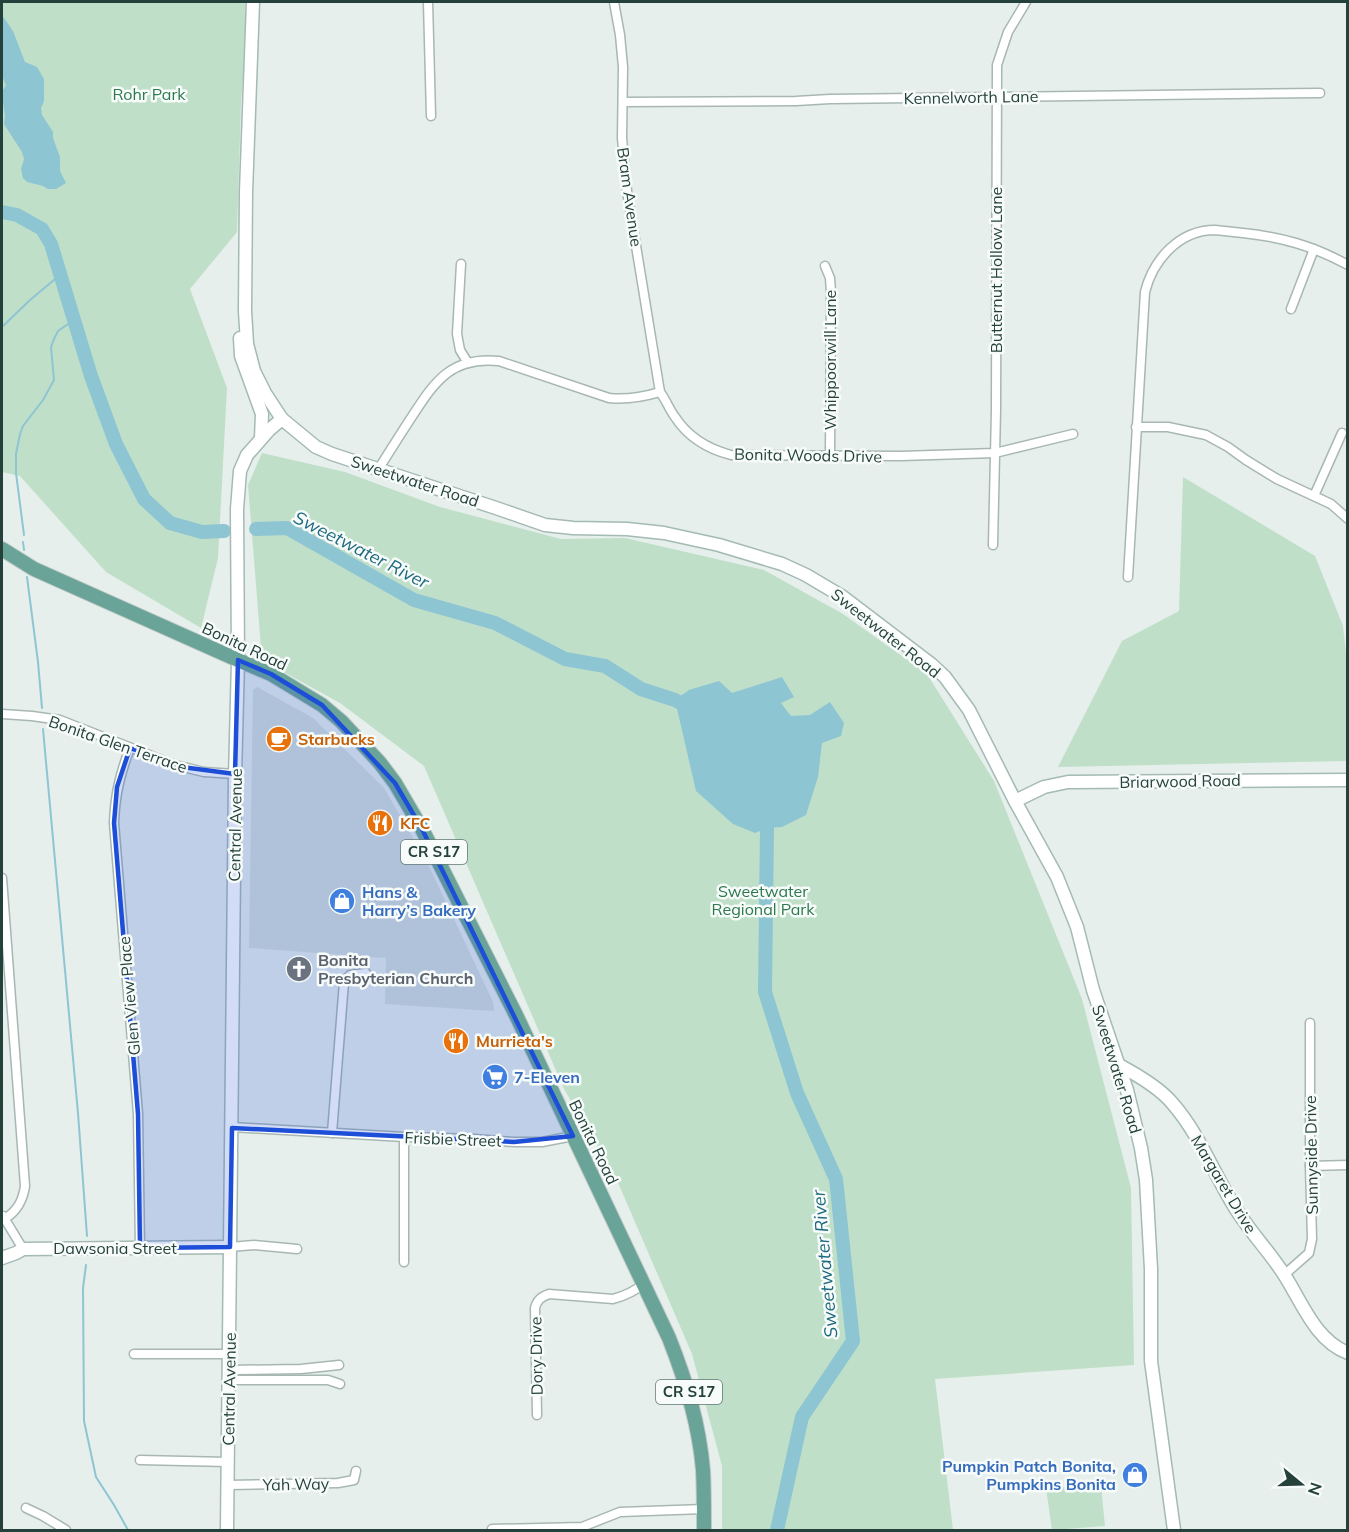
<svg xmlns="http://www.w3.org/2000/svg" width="1349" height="1532" font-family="Mulish,sans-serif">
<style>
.built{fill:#d4dfda}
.green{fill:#bfdfc9}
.water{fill:#8ec5d3}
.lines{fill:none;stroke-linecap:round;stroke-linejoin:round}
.stream{stroke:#8ec5d3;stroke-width:2}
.river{stroke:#8ec5d3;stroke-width:14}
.street-casing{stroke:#a8b7b3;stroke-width:11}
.secondary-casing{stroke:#a4bab4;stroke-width:15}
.primary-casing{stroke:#c2cac8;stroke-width:16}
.street{stroke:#fff;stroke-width:8}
.secondary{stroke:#fff;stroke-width:12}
.primary{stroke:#6aa498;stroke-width:14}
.marked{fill:#1d4ed8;fill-opacity:0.2;stroke:#1d4ed8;stroke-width:4.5;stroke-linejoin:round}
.labels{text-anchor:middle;stroke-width:5;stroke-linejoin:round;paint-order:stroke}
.shield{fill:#f7fbf9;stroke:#637974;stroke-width:1.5}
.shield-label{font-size:15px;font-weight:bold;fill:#24413b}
.park-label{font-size:16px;fill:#2d794e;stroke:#f7fbf9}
.street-label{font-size:16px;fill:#24413b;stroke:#f7fbf9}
.food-label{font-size:16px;font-weight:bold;fill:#c56008;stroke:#f7fbf9;text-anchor:start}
.shop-label{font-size:16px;font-weight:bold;fill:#366cbe;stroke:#f7fbf9;text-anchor:start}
.worship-label{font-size:16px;font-weight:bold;fill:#5b616d;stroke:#f7fbf9;text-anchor:start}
.water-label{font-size:18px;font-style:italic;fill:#1d697f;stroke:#f7fbf9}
</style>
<rect width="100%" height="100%" fill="#e6efeb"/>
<!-- built -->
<polygon class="built" points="257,687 313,718 384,788 428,864 493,1002 494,1011 385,1004 386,958 249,948 253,690"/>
<!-- green -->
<g class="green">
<polygon points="2,2 245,2 245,55 241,102 237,232 190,289 227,388 218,558 201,628 106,572 20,476 2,472"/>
<polygon points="262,453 345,472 440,507 561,539 625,538 764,570 843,614 927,674 994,781 1082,999 1131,1188 1134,1365 935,1379 953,1530 722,1530 722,1466 692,1354 616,1178 564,1089 424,766 340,703 262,660 248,485"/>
<polygon points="1183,477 1315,556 1343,626 1348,673 1347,761 1058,767 1122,641 1179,611"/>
<polygon points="1101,1486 1105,1526 1052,1530 1046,1488"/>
</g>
<!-- water -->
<g class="water">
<polygon points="2,15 13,31 25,62 37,67 44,79 44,101 41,108 42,115 53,132 53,138 60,157 60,171 66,183 56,189 48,189 43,186 27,182 23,178 21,169 24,159 22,152 4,124 5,116 2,95 2,92 6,85 2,76"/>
<polygon points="782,677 794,697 781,703 791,716 810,715 830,702 844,723 841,736 822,743 818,777 806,815 782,827 767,828 755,833 733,824 696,791 675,700 689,690 719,681 732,693"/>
</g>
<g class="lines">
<!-- stream -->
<g class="stream">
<polyline points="2,327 30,300 60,275"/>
<polyline points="24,535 16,473 16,454 20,434 23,426 43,400 54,380 51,347 54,339 58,331 68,324 74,322"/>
<polyline points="23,542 24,550"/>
<polyline points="27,577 38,662 42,708"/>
<polyline points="43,729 78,1113 87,1236"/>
<polyline points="86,1265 83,1288 84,1421 96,1477 114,1505 128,1530"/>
</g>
<!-- river -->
<g class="river">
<polyline points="2,212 17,215 42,229 51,244 91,376 116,444 144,499 170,523 202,532 224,531"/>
<polyline points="256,529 287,528 414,600 495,623 565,659 605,666 641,689 675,700 691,709"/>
<polyline points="763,813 767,828 765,992 797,1093 836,1179 853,1341 802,1417 777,1530"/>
</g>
<!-- street casing -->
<g class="street-casing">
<g id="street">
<polyline points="428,2 431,116"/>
<path d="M614 2 620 35 623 67 622 138 627 191 660 392C666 400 669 409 675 417 688 437 708 449 731 455L901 456 995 453 1073 434"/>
<polyline points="623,102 796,101 830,99 1320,93"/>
<polyline points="461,264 457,334 460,350 468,363"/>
<polyline points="825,266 830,278 831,292 830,455"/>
<polyline points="1291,309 1314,249"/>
<polyline points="1136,427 1168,427 1206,435 1228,447 1246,460 1277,479 1331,504 1348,519"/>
<path d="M378 470C389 452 400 435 411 418 434 383 450 356 499 361L609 398C627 400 643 397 660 392"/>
<polyline points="1314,496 1342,433"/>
<polyline points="993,545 996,410 997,65 1008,32 1026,2"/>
<path d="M1128 577 1145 292C1153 260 1179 230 1215 230 1224 231 1234 232 1243 233 1282 237 1313 246 1348 265"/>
<polyline points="2,714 32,716 60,720 175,765 204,772 235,774"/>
<path d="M130 748C120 774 115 795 114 823L138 1114 140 1248"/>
<path d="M2 878 25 1186C23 1200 18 1210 6 1218"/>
<polyline points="232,1127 404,1137 474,1139 514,1142 542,1142 573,1136"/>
<polyline points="332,1133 344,982 350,975 366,973"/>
<polyline points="404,1137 404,1262"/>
<polyline points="1310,1166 1348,1165"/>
<polyline points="3,1216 23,1249"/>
<polyline points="230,1247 254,1245 297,1249"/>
<polyline points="1284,1275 1309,1253 1312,1239 1310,1166 1310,1023"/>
<polyline points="134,1354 229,1354"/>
<polyline points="229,1370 301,1369 339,1365"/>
<polyline points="229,1380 328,1380 340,1384"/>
<path d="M537 1415 535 1308C537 1300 541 1297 549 1294L613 1299C624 1296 634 1292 643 1284"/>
<polyline points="140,1460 228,1462"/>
<polyline points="228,1485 338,1483 354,1480 356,1471"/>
<polyline points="26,1508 43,1516 66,1530"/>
<polyline points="492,1529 582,1527 620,1512 704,1509"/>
</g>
</g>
<!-- secondary casing -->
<g class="secondary-casing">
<g id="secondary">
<polyline points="253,2 246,192 245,311 247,344 254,371 265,393 282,419 316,447 332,454 496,508 545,525 573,528 627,529 664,533 719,545 782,564 806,575 843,597 931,664 945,677 969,710 1015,801 1057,877 1077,927 1093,990 1127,1090 1141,1148 1146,1180 1151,1269 1151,1361 1174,1530"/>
<polyline points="240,338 241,356 262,414 261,438"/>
<polyline points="1015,801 1044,787 1068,782 1348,780"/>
<path d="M1117 1064C1134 1073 1161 1089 1173 1104 1199 1134 1213 1172 1234 1206 1249 1231 1270 1252 1285 1276 1302 1303 1316 1341 1348 1353"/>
<polyline points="2,1258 16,1253 23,1249 230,1247"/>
<polyline points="227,1530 235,777 238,660 237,509 240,471 247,455 269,430 282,419"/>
</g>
</g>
<!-- primary casing -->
<g class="primary-casing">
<path id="primary" d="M2 549 34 569 238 660 271 674 322 705 341 721 380 763 395 783 422 829 516 1015 669 1338C686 1381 699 1423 703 1470 704 1490 704 1510 704 1530"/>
</g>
<!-- street -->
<use href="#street" class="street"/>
<!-- secondary -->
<use href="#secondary" class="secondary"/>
<!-- primary -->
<use href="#primary" class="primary"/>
</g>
<!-- marked area -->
<path class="marked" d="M238 660 271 674 322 705 395 783 422 829 573 1136 514 1142 232 1128 230 1247 140 1248 138 1114 114 823 117 787 130 748 182 767 235 774Z"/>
<!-- icons -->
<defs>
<g id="cafe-disc" transform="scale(1.35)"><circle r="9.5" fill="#e8710a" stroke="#f7fbf9"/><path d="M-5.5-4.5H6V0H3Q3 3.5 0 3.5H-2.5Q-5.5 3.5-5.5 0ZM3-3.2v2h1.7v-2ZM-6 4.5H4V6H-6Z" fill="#fff"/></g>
<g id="restaurant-disc" transform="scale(1.35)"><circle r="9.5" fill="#e8710a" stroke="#f7fbf9"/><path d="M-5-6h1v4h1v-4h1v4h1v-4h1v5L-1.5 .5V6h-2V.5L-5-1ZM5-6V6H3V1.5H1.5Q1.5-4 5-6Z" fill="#fff"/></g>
<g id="shop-disc" transform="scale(1.35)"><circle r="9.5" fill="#3f7fe0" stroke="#f7fbf9"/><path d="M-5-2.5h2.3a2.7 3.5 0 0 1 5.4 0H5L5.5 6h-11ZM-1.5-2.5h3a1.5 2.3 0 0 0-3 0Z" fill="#fff"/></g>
<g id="church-disc" transform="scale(1.35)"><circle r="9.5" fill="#6b7280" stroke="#f7fbf9"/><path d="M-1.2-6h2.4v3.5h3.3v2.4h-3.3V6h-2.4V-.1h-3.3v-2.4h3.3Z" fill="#fff"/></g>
<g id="supermarket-disc" transform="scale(1.35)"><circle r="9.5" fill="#3f7fe0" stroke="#f7fbf9"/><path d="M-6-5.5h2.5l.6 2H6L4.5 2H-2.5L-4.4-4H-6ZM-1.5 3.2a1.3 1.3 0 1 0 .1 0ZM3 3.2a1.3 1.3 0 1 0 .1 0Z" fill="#fff"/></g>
</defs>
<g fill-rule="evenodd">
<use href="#cafe-disc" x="279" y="739"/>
<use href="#restaurant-disc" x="380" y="823"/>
<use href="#shop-disc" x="342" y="901"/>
<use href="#church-disc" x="299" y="969"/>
<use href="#restaurant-disc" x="456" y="1041"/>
<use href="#supermarket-disc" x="495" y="1077"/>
<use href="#shop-disc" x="1135" y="1475"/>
</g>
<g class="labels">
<!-- shield labels -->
<g class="shield">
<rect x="401" y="840" width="66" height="24" rx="4.5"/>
<rect x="656" y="1380" width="66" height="24" rx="4.5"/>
</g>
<g class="shield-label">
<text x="434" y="857">CR S17</text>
<text x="689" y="1397">CR S17</text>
</g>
<!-- park labels -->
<g class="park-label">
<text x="149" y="100">Rohr Park</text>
<text x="763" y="897">Sweetwater<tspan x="763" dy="18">Regional Park</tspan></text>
</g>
<!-- street labels -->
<g class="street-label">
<text transform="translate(971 97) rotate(-1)" y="6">Kennelworth Lane</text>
<text transform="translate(630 197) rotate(82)" y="6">Bram Avenue</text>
<text transform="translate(996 270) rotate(-90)" y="6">Butternut Hollow Lane</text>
<text transform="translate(830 360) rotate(-90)" y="6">Whippoorwill Lane</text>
<text transform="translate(808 455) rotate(1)" y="6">Bonita Woods Drive</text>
<text transform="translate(415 481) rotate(18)" y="6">Sweetwater Road</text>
<text transform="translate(886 633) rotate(38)" y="6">Sweetwater Road</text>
<text transform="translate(245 646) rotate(25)" y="6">Bonita Road</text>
<text transform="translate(118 744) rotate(19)" y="6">Bonita Glen Terrace</text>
<text transform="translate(1180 781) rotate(-1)" y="6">Briarwood Road</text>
<text transform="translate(235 825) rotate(-89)" y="6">Central Avenue</text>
<text transform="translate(129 996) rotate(-95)" y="6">Glen View Place</text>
<text transform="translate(1117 1069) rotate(73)" y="6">Sweetwater Road</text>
<text transform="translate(453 1139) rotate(2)" y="6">Frisbie Street</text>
<text transform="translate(594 1142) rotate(64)" y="6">Bonita Road</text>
<text transform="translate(1311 1155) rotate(-91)" y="6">Sunnyside Drive</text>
<text transform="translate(1224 1184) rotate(59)" y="6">Margaret Drive</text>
<text x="115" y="1254">Dawsonia Street</text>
<text transform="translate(536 1356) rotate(-91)" y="6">Dory Drive</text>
<text transform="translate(229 1389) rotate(-89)" y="6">Central Avenue</text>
<text transform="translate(296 1484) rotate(-1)" y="6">Yah Way</text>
</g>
<!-- food labels -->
<g class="food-label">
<text x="298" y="745">Starbucks</text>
<text x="400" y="829">KFC</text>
<text x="476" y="1047">Murrieta's</text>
</g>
<!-- shop labels -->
<g class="shop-label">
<text x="362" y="898">Hans &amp;<tspan x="362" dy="18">Harry’s Bakery</tspan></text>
<text x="514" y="1083">7-Eleven</text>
<text x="1116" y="1472" text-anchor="end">Pumpkin Patch Bonita,<tspan x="1116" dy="18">Pumpkins Bonita</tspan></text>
</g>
<!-- worship labels -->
<g class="worship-label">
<text x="318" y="966">Bonita<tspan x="318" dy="18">Presbyterian Church</tspan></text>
</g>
<!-- water labels -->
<g class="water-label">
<text transform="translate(361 550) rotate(27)" y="6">Sweetwater River</text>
<text transform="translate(825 1264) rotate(-95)" y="6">Sweetwater River</text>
</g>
</g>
<!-- border -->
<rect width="1349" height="1532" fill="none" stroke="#24413b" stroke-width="6"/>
<!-- north arrow -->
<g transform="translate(1301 1484) rotate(109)" stroke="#f7fbf9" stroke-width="4.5" paint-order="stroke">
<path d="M0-4.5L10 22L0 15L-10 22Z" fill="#24413b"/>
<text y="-9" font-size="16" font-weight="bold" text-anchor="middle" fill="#24413b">N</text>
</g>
</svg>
